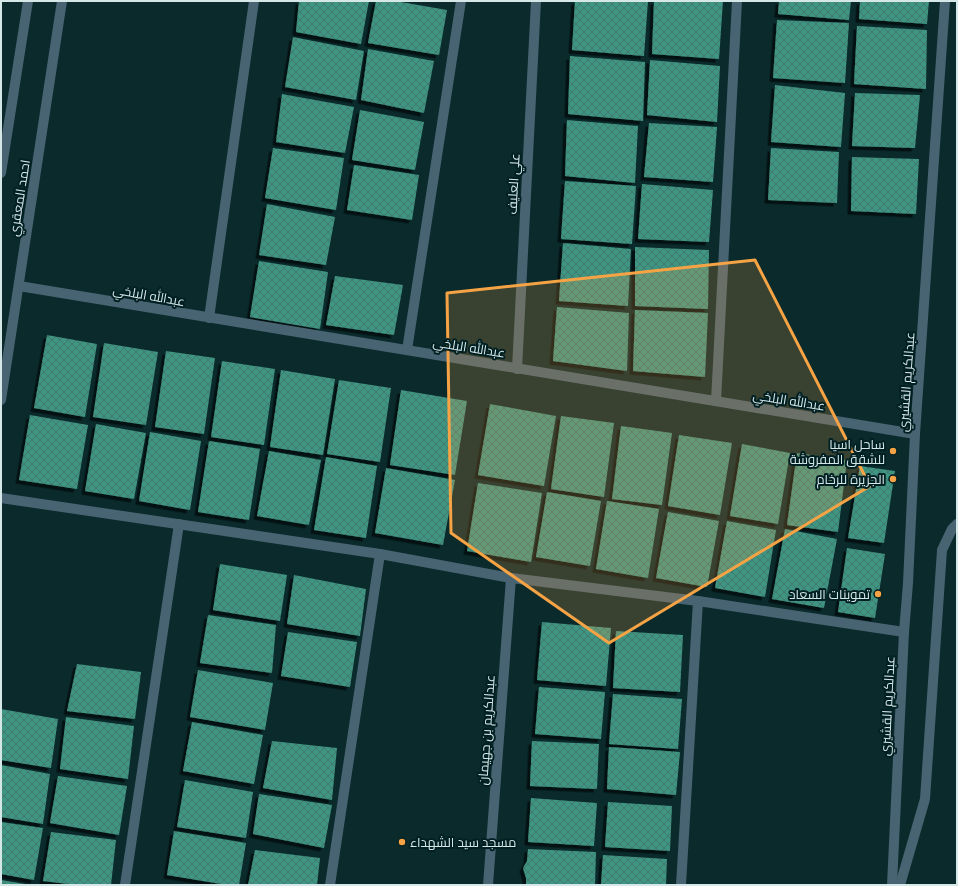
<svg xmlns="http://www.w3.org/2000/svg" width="958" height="886" font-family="Overpass,Cairo,sans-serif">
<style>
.building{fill:url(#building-cross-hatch);filter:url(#shadow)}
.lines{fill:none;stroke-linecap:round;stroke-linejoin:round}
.minor{stroke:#486371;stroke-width:10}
.marked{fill:#f5a345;fill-opacity:0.2;stroke:#f5a345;stroke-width:3;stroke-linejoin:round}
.poi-dot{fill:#f5a345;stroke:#012023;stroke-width:1.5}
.labels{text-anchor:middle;stroke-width:4;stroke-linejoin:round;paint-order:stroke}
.street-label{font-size:13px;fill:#d6e7e8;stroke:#012023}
.poi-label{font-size:13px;fill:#d6e7e8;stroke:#012023;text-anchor:end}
</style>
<defs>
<pattern id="building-cross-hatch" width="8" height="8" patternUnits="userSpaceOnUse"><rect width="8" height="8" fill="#419582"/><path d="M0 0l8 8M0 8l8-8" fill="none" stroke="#41796d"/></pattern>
<filter id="shadow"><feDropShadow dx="-3.5" dy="3.5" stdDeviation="0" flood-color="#0009"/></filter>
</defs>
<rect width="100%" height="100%" fill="#0a2a2c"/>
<!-- building -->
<g class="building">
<polygon points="299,1 369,1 361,44 296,32"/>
<polygon points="376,1 395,1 447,10 439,55 368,43"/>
<polygon points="575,1 648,1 644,56 572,50"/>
<polygon points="654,1 723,1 719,59 652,54"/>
<polygon points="779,1 851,1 849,20 778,14"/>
<polygon points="860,1 929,1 927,24 859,19"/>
<polygon points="777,20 849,23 845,83 773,78"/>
<polygon points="857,26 927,30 926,89 854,84"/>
<polygon points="293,37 364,51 356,100 285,87"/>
<polygon points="368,49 434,61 424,113 361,100"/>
<polygon points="570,56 645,62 643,121 568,114"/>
<polygon points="650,60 720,66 717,122 647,115"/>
<polygon points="775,85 845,93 841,147 771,142"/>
<polygon points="855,93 920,95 915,148 852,146"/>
<polygon points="282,94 354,107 345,153 276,142"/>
<polygon points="360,110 424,122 415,170 352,160"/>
<polygon points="567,120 638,126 635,183 565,176"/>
<polygon points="649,123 717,127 713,182 644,177"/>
<polygon points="273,148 344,158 336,210 265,198"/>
<polygon points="771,148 839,152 837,203 768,200"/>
<polygon points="852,157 919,159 916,214 851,211"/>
<polygon points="354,165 419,175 412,220 347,210"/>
<polygon points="565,181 636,186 632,244 561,239"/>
<polygon points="642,184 713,190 709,242 638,239"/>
<polygon points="267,204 335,217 326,265 259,255"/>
<polygon points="563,243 631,249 628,306 559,301"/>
<polygon points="635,247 709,250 708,309 635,306"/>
<polygon points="259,261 328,272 320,329 250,317"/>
<polygon points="335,276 403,285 394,335 326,325"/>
<polygon points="557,307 629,313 627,371 553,361"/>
<polygon points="635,310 708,313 705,377 633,371"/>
<polygon points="47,335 97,344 85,417 34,408"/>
<polygon points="104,343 158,352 146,425 93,417"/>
<polygon points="166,351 215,358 204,434 155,427"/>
<polygon points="222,361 275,369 264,445 211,437"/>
<polygon points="281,370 335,379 323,455 270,447"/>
<polygon points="339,380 391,388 380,462 327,454"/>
<polygon points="401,390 467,401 455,475 390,465"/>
<polygon points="490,404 556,416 544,486 478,475"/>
<polygon points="30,415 88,425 77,489 19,480"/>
<polygon points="561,416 614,423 604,497 551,489"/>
<polygon points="96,424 146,433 134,499 85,491"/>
<polygon points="621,426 672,433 662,505 612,499"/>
<polygon points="150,432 201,441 190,510 139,501"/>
<polygon points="679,435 732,443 720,515 668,506"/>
<polygon points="209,441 260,449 249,520 198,512"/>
<polygon points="742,444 790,453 778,524 730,516"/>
<polygon points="269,451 321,460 309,525 257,516"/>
<polygon points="797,453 847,460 838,532 787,525"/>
<polygon points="326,457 377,466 366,538 314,530"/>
<polygon points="860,466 895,471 884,543 848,538"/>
<polygon points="386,468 455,480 443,545 375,533"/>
<polygon points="478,483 542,493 531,562 467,551"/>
<polygon points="547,492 601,501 590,566 536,557"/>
<polygon points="607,501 659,509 648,578 596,569"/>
<polygon points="668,512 719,521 707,587 656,578"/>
<polygon points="727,521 776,530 765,597 715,588"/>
<polygon points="785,529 837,539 824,608 772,599"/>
<polygon points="847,548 885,554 875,618 838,612"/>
<polygon points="220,564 287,575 280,621 213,610"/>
<polygon points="294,575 366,589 360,636 287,624"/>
<polygon points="208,615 276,625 272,673 200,663"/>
<polygon points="542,622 611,628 606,686 537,680"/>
<polygon points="616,631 683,635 680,692 613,688"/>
<polygon points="288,632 357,642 350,687 281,676"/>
<polygon points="77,664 141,672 135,719 67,711"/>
<polygon points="198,670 273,683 265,730 190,717"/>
<polygon points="539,687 605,692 601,739 535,734"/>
<polygon points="613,694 682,699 678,749 609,744"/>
<polygon points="1,709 58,719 51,768 1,760"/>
<polygon points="66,717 134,726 128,779 60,769"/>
<polygon points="192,722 263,735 254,784 183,771"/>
<polygon points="272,741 337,748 332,800 263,788"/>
<polygon points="532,741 599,744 597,789 530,786"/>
<polygon points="609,747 680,752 676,795 607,789"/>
<polygon points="1,765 50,774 43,824 1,817"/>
<polygon points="58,776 127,786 119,835 50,823"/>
<polygon points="185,780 253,792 246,838 177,827"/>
<polygon points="259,794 332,805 324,848 253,834"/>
<polygon points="531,798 597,803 594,846 528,842"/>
<polygon points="608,802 672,806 670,851 605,847"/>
<polygon points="1,822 43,828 34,880 1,874"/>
<polygon points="174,831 246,843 239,885 227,885 167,875"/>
<polygon points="51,832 116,840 111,885 77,885 43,881"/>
<polygon points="528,849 596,852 595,885 526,885 526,878 523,868 527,861"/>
<polygon points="255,850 320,858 317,885 248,885"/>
<polygon points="603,855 667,859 666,885 601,885"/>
<polygon points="1,880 25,884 25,885 1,885"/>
</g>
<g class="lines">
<!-- minor -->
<g class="minor">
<polyline points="1,173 28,1"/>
<polyline points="19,286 915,434"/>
<polyline points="209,318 254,1"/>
<polyline points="407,350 461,1"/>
<polyline points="517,369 536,1"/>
<polyline points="1,400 62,1"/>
<polyline points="716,401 737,1"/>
<polyline points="1,498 380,554 511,578 698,601 904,632"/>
<polyline points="125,885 179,524"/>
<polyline points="330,885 380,554"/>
<polyline points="488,885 511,578"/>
<polyline points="681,885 698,601"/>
<polyline points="892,885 904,632 908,583 915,434 945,1"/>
<polyline points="900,885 925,799 942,550 952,529 957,524"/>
</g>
</g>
<!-- marked area -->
<path class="marked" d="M755 260 870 486 609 643 451 533 447 293Z"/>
<!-- markers -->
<g class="poi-dot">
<circle cx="893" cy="451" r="4"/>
<circle cx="893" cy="479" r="4"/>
<circle cx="878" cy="594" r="4"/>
<circle cx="402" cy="842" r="4"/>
</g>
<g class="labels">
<!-- street labels -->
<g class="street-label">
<text transform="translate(513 184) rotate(-87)" y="5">علي العليف</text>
<text transform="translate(19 198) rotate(-81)" y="5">احمد المعقري</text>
<text transform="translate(149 295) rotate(10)" y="5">عبدالله البلخي</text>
<text transform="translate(469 347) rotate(9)" y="5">عبدالله البلخي</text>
<text transform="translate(906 382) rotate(-86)" y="5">عبدالكريم القشيري</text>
<text transform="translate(789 400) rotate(9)" y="5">عبدالله البلخي</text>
<text transform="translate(887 706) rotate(-87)" y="5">عبدالكريم القشيري</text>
<text transform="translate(486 730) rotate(-86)" y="5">عبدالكريم بن جهيمان</text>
</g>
<!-- poi labels -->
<g class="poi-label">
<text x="885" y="449">ساحل اسيا<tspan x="885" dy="15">للشقق المفروشة</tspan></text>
<text x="885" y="484">الجزيرة للرخام</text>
<text x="870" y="599">تموينات السعاد</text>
<text x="410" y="847" text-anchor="start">مسجد سيد الشهداء</text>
</g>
</g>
<!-- border -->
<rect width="958" height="886" fill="none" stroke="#d6e7e8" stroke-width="4"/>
</svg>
